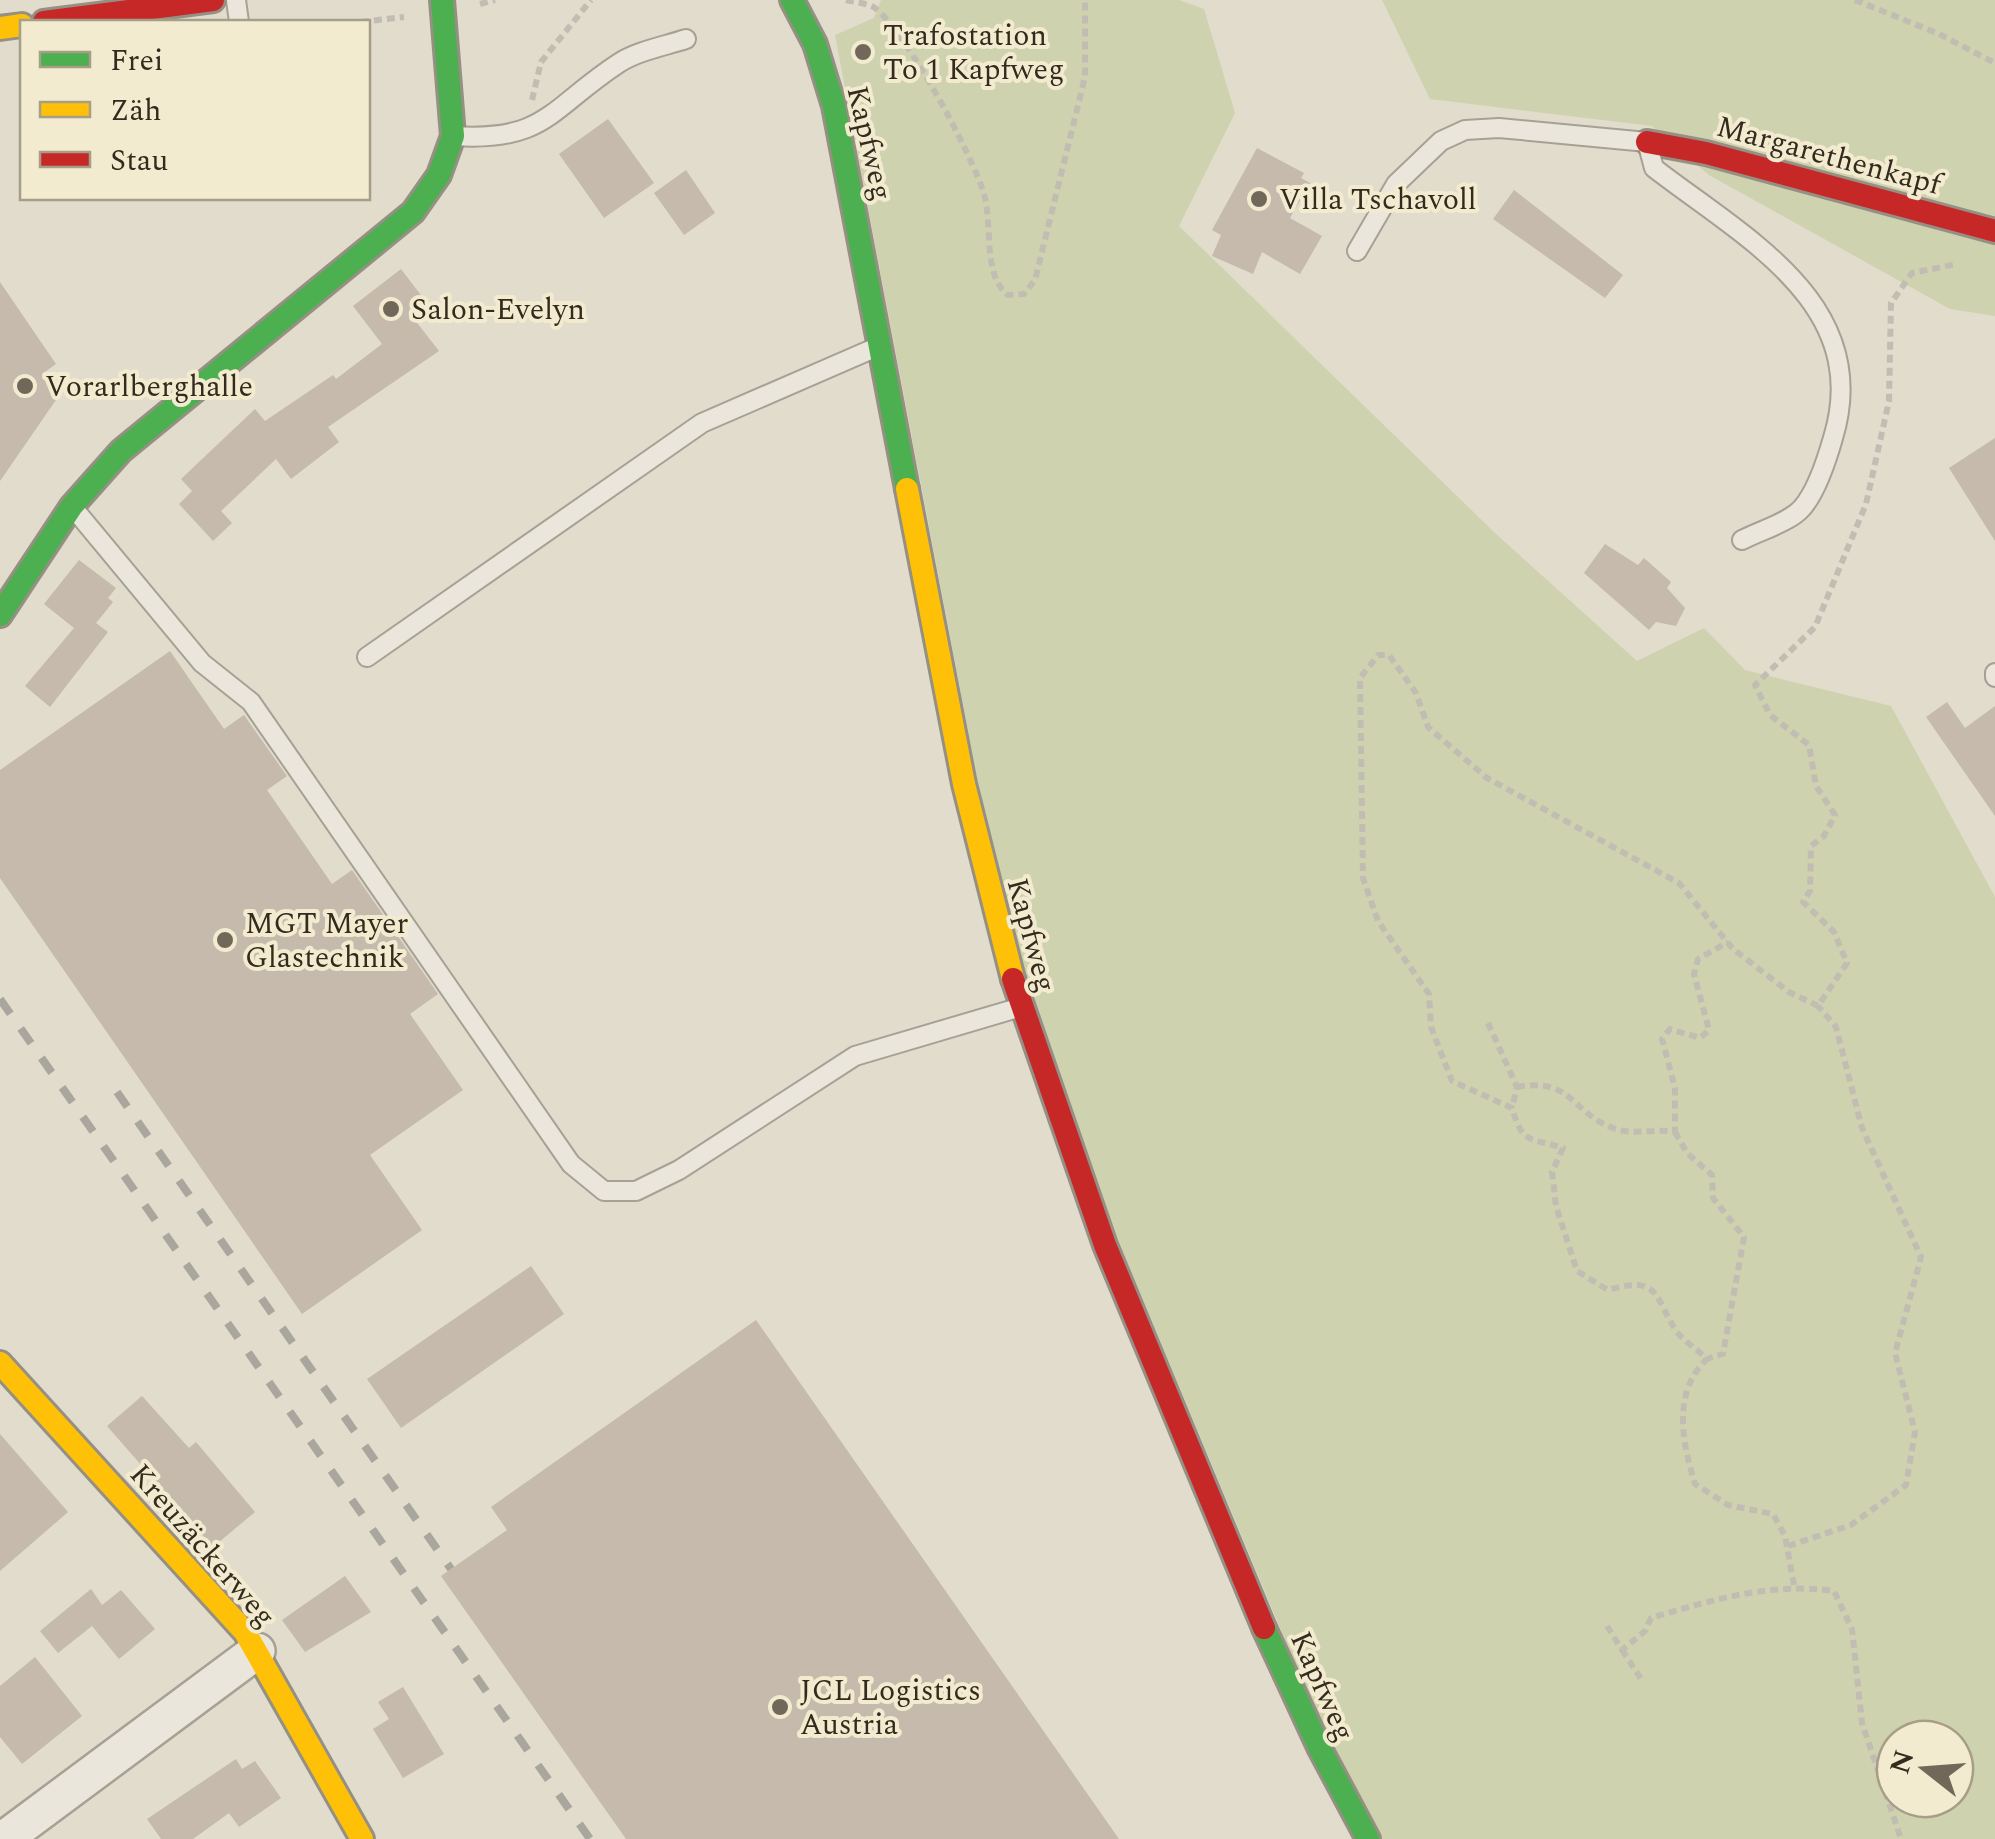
<svg xmlns="http://www.w3.org/2000/svg" width="1995" height="1839" font-family="Spectral,serif">
<style>
.green{fill:#cfd2ae;fill-rule:evenodd}
.building{fill:#c5baac}
.lines{fill:none;stroke-linecap:round;stroke-linejoin:round}
.lane-casing{stroke:#a6a195;stroke-width:22}
.street-casing{stroke:#a6a195;stroke-width:40}
.fast-casing{stroke:#969084;stroke-width:28}
.slow-casing{stroke:#969084;stroke-width:28}
.jam-casing{stroke:#969084;stroke-width:28}
.path{stroke:#c2bdb3;stroke-width:6;stroke-dasharray:8 5;stroke-linecap:butt}
.lane{stroke:#eae6dc;stroke-width:18}
.street{stroke:#eae6dc;stroke-width:35}
.fast{stroke:#4caf50;stroke-width:22}
.slow{stroke:#ffc107;stroke-width:22}
.jam{stroke:#c62828;stroke-width:22}
.rail{stroke:#a9a69d;stroke-width:8;stroke-dasharray:18 18;stroke-linecap:butt}
.poi-dot{fill:#71685a;stroke:#f3ebd0;stroke-width:4}
.labels{text-anchor:middle;stroke-width:8;stroke-linejoin:round;paint-order:stroke}
.poi-label{font-size:30px;fill:#342a1d;stroke:#f3ebd0;text-anchor:start}
.street-label{font-size:30px;fill:#342a1d;stroke:#f3ebd0}
</style>
<rect width="100%" height="100%" fill="#e1dccb"/>
<!-- green -->
<g class="green">
<path d="M881 0H1179L1204 9 1235 113 1179 226 1495 533 1637 661 1704 628 1745 670 1891 706 1995 897V1839H1368L1021 1007 835 35 874 18ZM1895 1739H1955V1799H1895Z"/>
<polygon points="1382,0 1995,0 1995,316 1950,309 1709,175 1652,126 1430,99"/>
</g>
<!-- building -->
<g class="building">
<polygon points="608,119 654,183 604,218 559,154"/>
<polygon points="1257,148 1304,173 1301,178 1310,183 1290,218 1322,236 1300,274 1262,252 1253,274 1212,256 1221,235 1212,230"/>
<polygon points="686,170 715,213 684,235 654,193"/>
<polygon points="1514,190 1623,275 1605,298 1493,219"/>
<polygon points="401,269 430,307 414,319 439,351 328,427 339,442 291,479 276,459 221,511 232,523 213,541 179,504 192,491 181,479 255,409 265,421 333,375 336,379 382,344 353,306"/>
<polygon points="0,282 56,364 42,374 58,397 0,481"/>
<polygon points="1995,438 1995,541 1949,468"/>
<polygon points="1605,544 1638,565 1644,558 1671,582 1667,588 1685,608 1676,626 1656,622 1649,630 1584,573"/>
<polygon points="79,560 116,588 108,598 113,602 96,623 108,632 50,707 25,686 74,628 44,604"/>
<polygon points="170,651 224,729 244,715 287,776 267,790 332,884 352,870 438,994 410,1014 463,1090 370,1155 422,1230 302,1314 0,878 0,770"/>
<polygon points="1947,702 1965,728 1995,706 1995,816 1926,717"/>
<polygon points="531,1266 564,1314 401,1428 367,1379"/>
<polygon points="756,1320 1119,1839 626,1839 441,1576 507,1530 491,1507"/>
<polygon points="142,1396 189,1448 196,1442 255,1512 213,1547 107,1426"/>
<polygon points="0,1434 68,1512 0,1571"/>
<polygon points="345,1576 371,1612 305,1652 282,1620"/>
<polygon points="91,1589 102,1605 121,1590 155,1629 119,1659 92,1626 58,1653 40,1631"/>
<polygon points="35,1657 82,1716 22,1764 0,1737 0,1686"/>
<polygon points="403,1687 444,1754 403,1778 373,1729 389,1719 378,1702"/>
<polygon points="236,1759 242,1769 255,1761 281,1798 239,1827 229,1813 193,1839 161,1839 147,1819"/>
</g>
<g class="lines">
<!-- lane casing -->
<g class="lane-casing">
<g id="lane">
<polyline points="236,0 239,22"/>
<path d="M454 136C546 142 550 108 619 63 637 51 665 46 686 39"/>
<path d="M1357 251 1396 184 1441 141 1465 130 1499 128 1647 142 1654 168C1743 237 1874 304 1833 438 1827 459 1817 491 1802 508 1790 522 1759 531 1742 540"/>
<polyline points="75,510 202,663 251,702 571,1164 604,1191 636,1191 679,1170 855,1056 1021,1007"/>
<polyline points="367,657 702,423 877,347"/>
<polyline points="1995,673 1995,677"/>
</g>
</g>
<!-- street casing -->
<g class="street-casing">
<polyline id="street" points="4,1839 257,1651"/>
</g>
<!-- fast casing -->
<g class="fast-casing">
<g id="fast">
<polyline points="792,0 815,44 834,106 907,489"/>
<polyline points="0,615 72,506 121,451 413,212 439,175 453,136 442,0"/>
<polyline points="1264,1628 1320,1749 1368,1839"/>
</g>
</g>
<!-- slow casing -->
<g class="slow-casing">
<g id="slow">
<polyline points="0,28 22,25"/>
<polyline points="907,489 964,784 1013,979"/>
<polyline points="0,1363 245,1632 362,1839"/>
</g>
</g>
<!-- jam casing -->
<g class="jam-casing">
<g id="jam">
<polyline points="44,22 213,0"/>
<polyline points="1647,142 1706,153 1995,231"/>
<polyline points="1013,979 1105,1245 1264,1628"/>
</g>
</g>
<!-- path -->
<g class="path">
<path d="M846 0C854 2 868 3 875 8 907 33 972 154 984 194 993 224 982 275 1008 295L1024 294 1035 280 1085 77V0"/>
<polyline points="1855,0 1939,34 1995,63"/>
<polyline points="480,4 495,0"/>
<polyline points="361,22 404,17"/>
<polyline points="532,100 541,62 591,0"/>
<polyline points="1488,1023 1517,1087 1512,1108"/>
<path d="M1517 1087C1573 1077 1570 1112 1613 1128 1633 1136 1654 1128 1675 1132V1088L1662 1039 1670 1029 1700 1038 1709 1030 1694 974 1698 959 1728 942"/>
<polyline points="1675,1132 1687,1153 1712,1175 1713,1198 1744,1237 1723,1354 1707,1359"/>
<polyline points="1788,1546 1851,1525 1906,1485 1915,1432 1895,1353 1921,1257 1862,1128 1836,1027 1818,1006"/>
<path d="M1794 1585 1785 1536 1773 1514 1728 1505 1695 1484C1682 1442 1672 1392 1707 1359 1698 1350 1685 1342 1677 1332 1654 1299 1662 1274 1608 1290L1577 1271 1556 1206 1552 1172 1563 1148C1530 1137 1523 1146 1512 1108L1452 1081 1431 1027 1429 994 1378 921 1363 878 1360 678 1378 655H1389L1416 693 1428 727 1487 778 1679 883 1733 949 1789 992 1818 1006 1847 963 1834 932 1803 902 1810 891 1811 846 1824 836 1835 815 1816 786 1809 745 1770 715 1755 685 1815 627 1866 504 1889 401 1891 303 1912 273 1957 264"/>
<path d="M1607 1626 1622 1650 1645 1631 1651 1618C1711 1600 1772 1582 1834 1591L1852 1629 1862 1723 1901 1839"/>
<polyline points="1622,1650 1641,1679"/>
</g>
<!-- lane -->
<use href="#lane" class="lane"/>
<!-- street -->
<use href="#street" class="street"/>
<!-- fast -->
<use href="#fast" class="fast"/>
<!-- slow -->
<use href="#slow" class="slow"/>
<!-- jam -->
<use href="#jam" class="jam"/>
<!-- rail -->
<g class="rail">
<polyline points="0,999 590,1839"/>
<polyline points="117,1092 451,1569"/>
</g>
</g>
<!-- markers -->
<g class="poi-dot">
<circle cx="863" cy="52" r="10"/>
<circle cx="1259" cy="199" r="10"/>
<circle cx="391" cy="309" r="10"/>
<circle cx="25" cy="386" r="10"/>
<circle cx="225" cy="940" r="10"/>
<circle cx="780" cy="1707" r="10"/>
</g>
<g class="labels">
<!-- poi labels -->
<g class="poi-label">
<text x="883" y="45">Trafostation<tspan x="883" dy="34">To 1 Kapfweg</tspan></text>
<text x="1279" y="209">Villa Tschavoll</text>
<text x="411" y="319">Salon-Evelyn</text>
<text x="45" y="396">Vorarlberghalle</text>
<text x="245" y="933">MGT Mayer<tspan x="245" dy="34">Glastechnik</tspan></text>
<text x="800" y="1700">JCL Logistics<tspan x="800" dy="34">Austria</tspan></text>
</g>
<!-- street labels -->
<g class="street-label">
<text transform="translate(870 143) rotate(77)" y="10">Kapfweg</text>
<text transform="translate(1829 155) rotate(15)" y="10">Margarethenkapf</text>
<text transform="translate(1032 935) rotate(75)" y="10">Kapfweg</text>
<text transform="translate(203 1545) rotate(49)" y="10">Kreuzäckerweg</text>
<text transform="translate(1323 1686) rotate(66)" y="10">Kapfweg</text>
</g>
</g>
<!-- legend -->
<rect x="20" y="20" width="350" height="180" fill="#f3ebd0" stroke="#a79e88" stroke-width="2.5"/>
<rect x="40" y="52" width="50" height="15" fill="#4caf50" stroke="#a79e88" stroke-width="2.5"/>
<text x="110" y="70" font-size="30" fill="#342a1d">Frei</text>
<rect x="40" y="102" width="50" height="15" fill="#ffc107" stroke="#a79e88" stroke-width="2.5"/>
<text x="110" y="120" font-size="30" fill="#342a1d">Zäh</text>
<rect x="40" y="152" width="50" height="15" fill="#c62828" stroke="#a79e88" stroke-width="2.5"/>
<text x="110" y="170" font-size="30" fill="#342a1d">Stau</text>
<!-- north arrow -->
<g transform="translate(1925 1769) rotate(287)"><circle r="48" fill="#f3ebd0" stroke="#a79e88" stroke-width="2.5"/>
<path d="M0-8L18 38L0 25L-18 38Z" fill="#71685a"/>
<text y="-15" font-size="28" font-weight="bold" text-anchor="middle" fill="#342a1d">N</text>
</g>
</svg>
